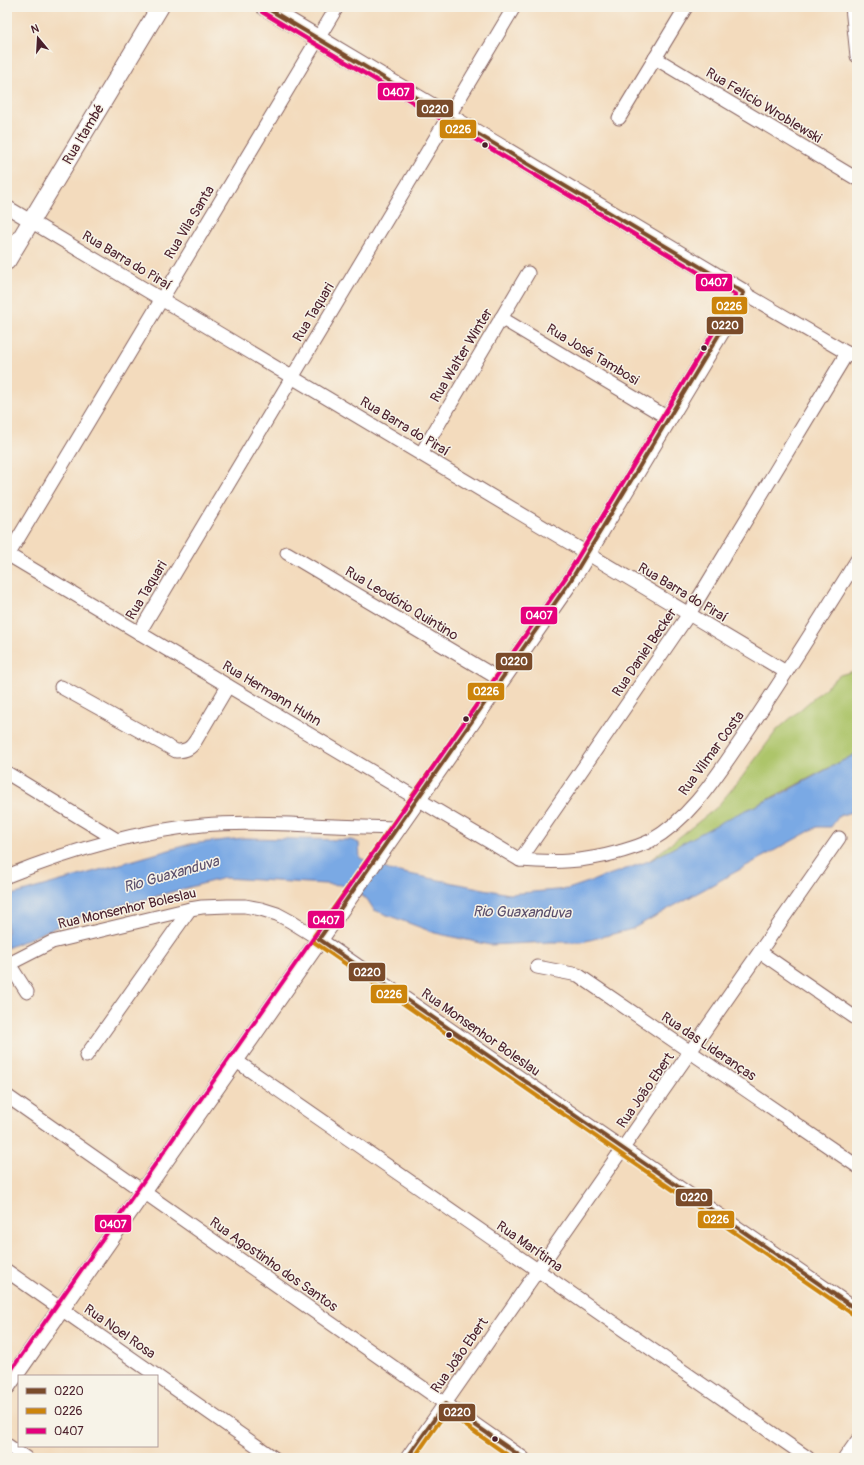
<svg xmlns="http://www.w3.org/2000/svg" width="864" height="1465" font-family="Pangolin,sans-serif">
<style>
.green{fill:#adc56b;stroke:#7c724b}
.water{fill:#7aa9e4;stroke:#626488}
.lines{fill:none;stroke-linecap:round;stroke-linejoin:round}
.minor-casing{stroke:#85615e;stroke-width:15}
.tertiary-casing{stroke:#85615e;stroke-width:19}
.minor{stroke:#fff;stroke-width:13}
.tertiary{stroke:#fff;stroke-width:17}
.bus-1-casing{stroke:#f7f3e8;stroke-width:7}
.bus-2-casing{stroke:#f7f3e8;stroke-width:7}
.bus-3-casing{stroke:#f7f3e8;stroke-width:7}
.bus-1{stroke:#7a4b2a;stroke-width:4}
.bus-2{stroke:#cc840b;stroke-width:4}
.bus-3{stroke:#e5007d;stroke-width:4}
.bus-dot{fill:#4a1f2b;stroke:#f7f3e8;stroke-width:1.5}
.labels{text-anchor:middle;stroke-width:3;stroke-linejoin:round;paint-order:stroke}
.street-label{font-size:14px;fill:#4a1f2b;stroke:#f7f3e8}
.water-label{font-size:15px;font-style:italic;fill:#5b4f6c;stroke:#f7f3e8}
.line-badge{stroke:#f7f3e8;stroke-width:1.5}
.badge-label{font-size:11px;text-anchor:middle;font-weight:bold;fill:#fff}
</style>
<rect width="100%" height="100%" fill="#f7f3e8"/>
<filter id="ink" filterUnits="userSpaceOnUse"><feTurbulence type="fractalNoise" baseFrequency=".025" numOctaves="2"/><feDisplacementMap in="SourceGraphic" scale="8" xChannelSelector="R" yChannelSelector="G"/><feConvolveMatrix kernelMatrix="1 2 1 2 8 2 1 2 1" color-interpolation-filters="sRGB"/></filter>
<filter id="wash" filterUnits="userSpaceOnUse"><feTurbulence type="fractalNoise" baseFrequency=".012" numOctaves="4" result="noise"/><feDisplacementMap in="SourceGraphic" scale="16" xChannelSelector="R" yChannelSelector="G"/><feGaussianBlur stdDeviation="0.9" result="paint"/><feColorMatrix in="noise" values="0 0 0 0 0 0 0 0 0 0 0 0 0 0 0 0 0 1.4 0 .05"/><feComposite in="paint" operator="in"/></filter>
<g filter="url(#wash)">
<rect width="100%" height="100%" fill="#f3dbbd"/>
<!-- green -->
<path class="green" d="M857 670V753C788 790 718 824 649 861L716 808 742 777 777 730 840 675Z"/>
<!-- water -->
<polygon class="water" points="857,753 857,810 839,816 831,827 817,827 632,929 582,942 550,942 490,945 435,933 374,910 367,899 342,885 224,878 82,916 7,948 7,898 12,895 190,844 243,838 351,840 359,843 360,858 389,870 509,894 568,889 649,861 733,816 783,793"/>
</g>
<g filter="url(#ink)">
<g class="lines">
<!-- minor casing -->
<g class="minor-casing">
<g id="minor">
<polyline points="852,7 857,56"/>
<polyline points="655,58 857,179"/>
<polyline points="619,118 686,7"/>
<polyline points="7,207 786,672"/>
<polyline points="744,293 847,353 857,356"/>
<polyline points="501,318 668,418"/>
<polyline points="421,454 528,273"/>
<polyline points="287,553 501,680"/>
<path d="M7 554 520 860C556 863 583 862 619 852 629 849 640 846 650 841 692 818 719 772 746 733 785 676 821 618 857 560"/>
<polyline points="7,557 337,7"/>
<polyline points="139,633 514,7"/>
<path d="M61 687 176 751C187 751 191 748 196 740L228 686"/>
<polyline points="7,773 117,840"/>
<polyline points="520,860 689,614 847,353"/>
<path d="M7 876C69 851 136 831 203 825 232 822 261 823 290 824 326 826 361 827 396 828"/>
<polyline points="760,952 857,1019"/>
<polyline points="9,964 27,992"/>
<polyline points="7,965 52,942 190,909 202,907 228,906 245,906 261,909 277,914 290,921 319,939 857,1310"/>
<polyline points="537,967 578,975 857,1166"/>
<polyline points="86,1056 190,909"/>
<polyline points="235,1060 808,1458"/>
<polyline points="7,1096 523,1458"/>
<polyline points="7,1271 274,1458"/>
<polyline points="7,1445 26,1458"/>
<polyline points="407,1458 839,838"/>
<polyline points="845,1458 857,1441"/>
</g>
</g>
<!-- tertiary casing -->
<g class="tertiary-casing">
<g id="tertiary">
<polyline points="7,261 160,7"/>
<polyline points="7,1386 571,580 744,293 265,7"/>
</g>
</g>
<!-- minor -->
<use href="#minor" class="minor"/>
<!-- tertiary -->
<use href="#tertiary" class="tertiary"/>
<!-- bus-1 casing -->
<g class="bus-1-casing">
<g id="bus-1">
<polyline points="265,7 744,293 571,580 319,939 857,1310"/>
<polyline points="407,1458 445,1404 523,1458"/>
</g>
</g>
<!-- bus-2 casing -->
<g class="bus-2-casing">
<g id="bus-2">
<polyline points="262,12 736,295 566,577 314,936 314,942 854,1315"/>
<polyline points="414,1458 446,1412 512,1458"/>
</g>
</g>
<!-- bus-3 casing -->
<g class="bus-3-casing">
<polyline id="bus-3" points="7,1376 566,577 736,295 262,12"/>
</g>
<!-- bus-1 -->
<use href="#bus-1" class="bus-1"/>
<!-- bus-2 -->
<use href="#bus-2" class="bus-2"/>
<!-- bus-3 -->
<use href="#bus-3" class="bus-3"/>
</g>
</g>
<!-- markers -->
<g class="bus-dot">
<circle cx="485" cy="145" r="3.5"/>
<circle cx="704" cy="348" r="3.5"/>
<circle cx="466" cy="719" r="3.5"/>
<circle cx="449" cy="1035" r="3.5"/>
<circle cx="495" cy="1439" r="3.5"/>
</g>
<g class="labels">
<!-- street labels -->
<g class="street-label">
<text transform="translate(764 105) rotate(31)" y="5">Rua Felício Wroblewski</text>
<text transform="translate(83 134) rotate(-59)" y="5">Rua Itambé</text>
<text transform="translate(189 222) rotate(-59)" y="5">Rua Vila Santa</text>
<text transform="translate(127 260) rotate(31)" y="5">Rua Barra do Piraí</text>
<text transform="translate(313 312) rotate(-59)" y="5">Rua Taquari</text>
<text transform="translate(593 354) rotate(31)" y="5">Rua José Tambosi</text>
<text transform="translate(461 355) rotate(-59)" y="5">Rua Walter Winter</text>
<text transform="translate(405 426) rotate(31)" y="5">Rua Barra do Piraí</text>
<text transform="translate(146 590) rotate(-59)" y="5">Rua Taquari</text>
<text transform="translate(683 592) rotate(31)" y="5">Rua Barra do Piraí</text>
<text transform="translate(402 603) rotate(31)" y="5">Rua Leodório Quintino</text>
<text transform="translate(644 652) rotate(-56)" y="5">Rua Daniel Becker</text>
<text transform="translate(272 693) rotate(31)" y="5">Rua Hermann Huhn</text>
<text transform="translate(711 753) rotate(-54)" y="5">Rua Vilmar Costa</text>
<text transform="translate(127 908) rotate(-13)" y="5">Rua Monsenhor Boleslau</text>
<text transform="translate(481 1032) rotate(35)" y="5">Rua Monsenhor Boleslau</text>
<text transform="translate(709 1046) rotate(34)" y="5">Rua das Lideranças</text>
<text transform="translate(645 1090) rotate(-55)" y="5">Rua João Ebert</text>
<text transform="translate(530 1246) rotate(35)" y="5">Rua Marítima</text>
<text transform="translate(274 1264) rotate(35)" y="5">Rua Agostinho dos Santos</text>
<text transform="translate(120 1331) rotate(35)" y="5">Rua Noel Rosa</text>
<text transform="translate(459 1355) rotate(-55)" y="5">Rua João Ebert</text>
</g>
<!-- water labels -->
<g class="water-label">
<text transform="translate(171 874) rotate(-16)" y="5">Rio Guaxanduva</text>
<text transform="translate(522 912) rotate(1)" y="5">Rio Guaxanduva</text>
</g>
</g>
<g class="line-badge">
<rect x="377" y="82" width="38" height="19" rx="4" fill="#e5007d"/>
<rect x="416" y="99" width="38" height="19" rx="4" fill="#7a4b2a"/>
<rect x="439" y="119" width="38" height="20" rx="4" fill="#cc840b"/>
<rect x="695" y="273" width="38" height="19" rx="4" fill="#e5007d"/>
<rect x="711" y="296" width="37" height="19" rx="4" fill="#cc840b"/>
<rect x="706" y="316" width="38" height="19" rx="4" fill="#7a4b2a"/>
<rect x="520" y="606" width="38" height="19" rx="4" fill="#e5007d"/>
<rect x="495" y="652" width="38" height="19" rx="4" fill="#7a4b2a"/>
<rect x="467" y="682" width="38" height="19" rx="4" fill="#cc840b"/>
<rect x="307" y="910" width="38" height="19" rx="4" fill="#e5007d"/>
<rect x="348" y="962" width="38" height="20" rx="4" fill="#7a4b2a"/>
<rect x="370" y="984" width="38" height="20" rx="4" fill="#cc840b"/>
<rect x="675" y="1188" width="38" height="19" rx="4" fill="#7a4b2a"/>
<rect x="697" y="1210" width="38" height="19" rx="4" fill="#cc840b"/>
<rect x="94" y="1214" width="38" height="19" rx="4" fill="#e5007d"/>
<rect x="438" y="1403" width="38" height="19" rx="4" fill="#7a4b2a"/>
</g>
<g class="badge-label">
<text x="396" y="96">0407</text>
<text x="435" y="113">0220</text>
<text x="458" y="133">0226</text>
<text x="714" y="286">0407</text>
<text x="729" y="310">0226</text>
<text x="725" y="329">0220</text>
<text x="539" y="619">0407</text>
<text x="514" y="665">0220</text>
<text x="486" y="695">0226</text>
<text x="326" y="924">0407</text>
<text x="367" y="976">0220</text>
<text x="389" y="998">0226</text>
<text x="694" y="1201">0220</text>
<text x="716" y="1223">0226</text>
<text x="113" y="1228">0407</text>
<text x="457" y="1416">0220</text>
</g>
<!-- margin -->
<rect width="864" height="1465" fill="none" stroke="#f7f3e8" stroke-width="24"/>
<!-- legend -->
<rect x="18" y="1375" width="140" height="72" fill="#f7f3e8" stroke="#b29e9c"/>
<rect x="26" y="1388" width="20" height="6" fill="#7a4b2a" stroke="#b29e9c"/>
<text x="54" y="1395" font-size="12" fill="#4a1f2b">0220</text>
<rect x="26" y="1408" width="20" height="6" fill="#cc840b" stroke="#b29e9c"/>
<text x="54" y="1415" font-size="12" fill="#4a1f2b">0226</text>
<rect x="26" y="1428" width="20" height="6" fill="#e5007d" stroke="#b29e9c"/>
<text x="54" y="1435" font-size="12" fill="#4a1f2b">0407</text>
<!-- north arrow -->
<g transform="translate(38 38) rotate(342)" stroke="#f7f3e8" stroke-width="3" paint-order="stroke">
<path d="M0-3L7 15L0 10L-7 15Z" fill="#4a1f2b"/>
<text y="-6" font-size="11" font-weight="bold" text-anchor="middle" fill="#4a1f2b">N</text>
</g>
</svg>
